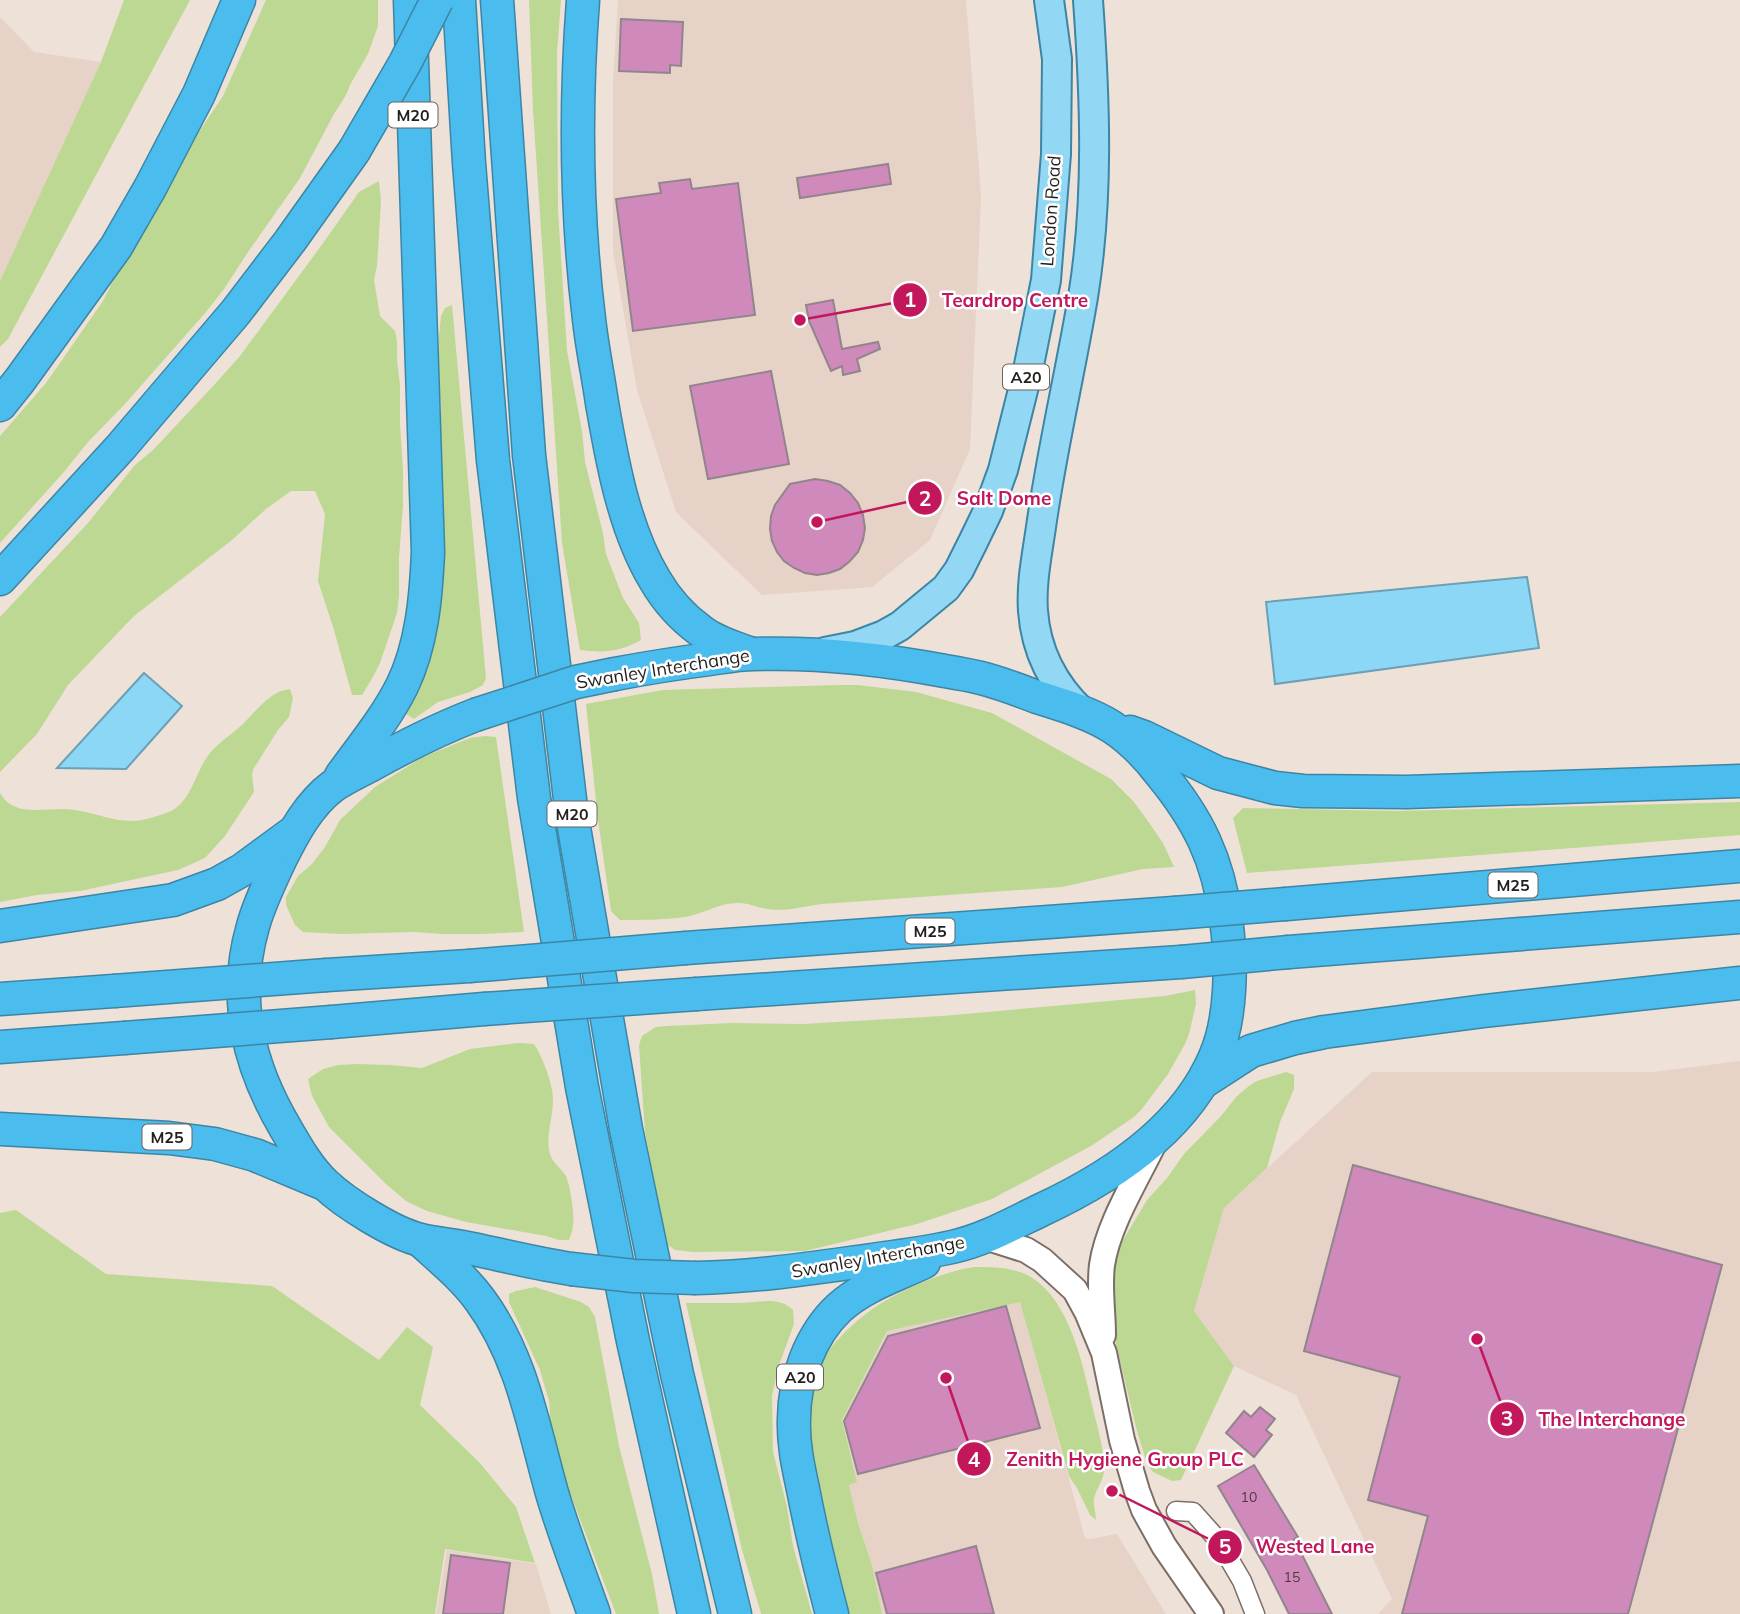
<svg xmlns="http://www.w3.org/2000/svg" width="1740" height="1614" font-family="Mulish,sans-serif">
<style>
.built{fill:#e6d2c6}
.green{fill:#bdd892}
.water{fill:#8bd7f5;stroke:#6ca0b4;stroke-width:2}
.building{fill:#d089bb;stroke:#91858d;stroke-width:2}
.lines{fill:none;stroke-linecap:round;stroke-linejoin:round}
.street-casing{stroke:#7a6e67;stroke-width:21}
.secondary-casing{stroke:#7a6e67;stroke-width:28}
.primary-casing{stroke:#3d85a4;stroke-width:32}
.highway-casing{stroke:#3d85a4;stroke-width:35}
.street{stroke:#fff;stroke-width:18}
.secondary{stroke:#fff;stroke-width:24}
.primary{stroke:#92d7f4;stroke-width:28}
.highway{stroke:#4abced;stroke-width:32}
.highway-bridge-casing{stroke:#3d85a4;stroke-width:35;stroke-linecap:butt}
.highway-bridge{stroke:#4abced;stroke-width:32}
.labels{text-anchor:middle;stroke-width:5;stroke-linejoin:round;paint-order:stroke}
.number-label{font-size:14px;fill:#4f3a44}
.shield{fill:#fff;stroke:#666260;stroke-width:2}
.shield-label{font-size:16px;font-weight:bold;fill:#241f1c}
.street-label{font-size:18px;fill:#241f1c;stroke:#fff}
.leader{fill:none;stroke:#c2185b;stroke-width:2.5}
.callout-dot{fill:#c2185b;stroke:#fff;stroke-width:2.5}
.mark-label{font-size:21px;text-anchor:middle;font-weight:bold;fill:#fff}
.callout-label{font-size:19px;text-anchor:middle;font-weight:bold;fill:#c2185b;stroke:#fff;stroke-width:5;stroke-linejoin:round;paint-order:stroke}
</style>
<rect width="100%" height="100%" fill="#eee1d8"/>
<!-- built -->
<g class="built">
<polygon points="618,0 966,0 981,196 970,449 930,540 872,587 762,595 676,512 637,390 613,251 613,83"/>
<polygon points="0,17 34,52 101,62 0,281"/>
<polygon points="1740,1061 1740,1614 1378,1614 1392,1599 1296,1395 1234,1366 1194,1311 1224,1208 1372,1072 1653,1072"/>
<polygon points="1020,1301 1085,1538 1090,1539 1117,1534 1166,1614 882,1614 872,1565 858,1523 849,1484 857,1482 842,1420 887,1331"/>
<polygon points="447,1550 536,1564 551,1614 436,1614"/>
</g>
<!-- green -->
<g class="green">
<polygon points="124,0 190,0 8,339 0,347 0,281 101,62"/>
<polygon points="266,0 378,0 378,26 368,54 351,83 346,95 334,114 300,178 248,252 224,289 206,312 124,405 88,442 63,473 0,543 0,436 46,383 103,301 121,265 134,246 199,132 223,96"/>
<path d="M529 0H561L557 53 558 210 567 351 582 431 585 462 603 533 606 554 623 598 639 623 641 640C620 652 603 653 580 650L562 543 533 110Z"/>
<polygon points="379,181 381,201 377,266 374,280 380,316 395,331 397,341 397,360 400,385 400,424 403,471 403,505 399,558 399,596 397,613 380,663 373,677 362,695 352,695 334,630 318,581 325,514 315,491 291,491 266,509 232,540 134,616 68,685 37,734 0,772 0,617 88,523 135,465 153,450 215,384 240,356 321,246 359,192"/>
<polygon points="452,305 486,678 483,685 470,692 438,702 414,719 406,714 426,671 433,643 439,515 441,408 438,374 439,336 441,316 445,308"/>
<path d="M837 685H858L916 692 992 713 1111 779 1134 802 1150 824 1163 843 1174 867 1143 869 1062 887 822 904C805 906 785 912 768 909 757 908 748 902 737 903 719 903 703 914 685 917 664 920 641 920 620 920L611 911 598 820 586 704 663 690Z"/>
<path d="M290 689 293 698 289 717 278 730 254 768 252 774 254 792 225 836 205 858 178 870 80 891 37 895 0 902V793C13 816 40 809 63 809 87 809 108 821 132 821 143 821 158 816 169 812 188 805 195 777 205 760 213 747 224 740 236 730 253 717 267 691 290 689Z"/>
<polygon points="485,736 496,737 524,932 480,934 444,934 413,932 342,934 303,932 295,925 286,905 286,897 298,876 312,864 325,847 340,820 375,787 423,757 470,738"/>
<polygon points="1740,802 1740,835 1247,873 1233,818 1243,808 1398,811"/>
<polygon points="1195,990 1196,1004 1189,1034 1185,1044 1168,1074 1142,1109 1134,1117 1091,1146 992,1199 917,1224 805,1251 693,1252 675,1250 668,1245 663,1228 645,1132 639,1045 642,1036 656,1027 668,1026 732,1023 803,1024 942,1016 1165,996"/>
<path d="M518 1043 534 1044C543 1058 553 1084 553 1100 553 1118 545 1137 550 1154 553 1164 562 1169 566 1176 570 1185 575 1215 573 1224 573 1229 571 1235 569 1240H559L546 1236 466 1222 427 1211 406 1201 386 1184 329 1127 312 1096 308 1079 323 1069 338 1065 358 1064 390 1065 422 1068 470 1049Z"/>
<polygon points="1286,1072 1294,1075 1294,1089 1280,1122 1267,1168 1224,1208 1194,1311 1234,1366 1181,1480 1172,1481 1153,1472 1147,1464 1137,1431 1116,1344 1112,1299 1114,1275 1119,1247 1147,1200 1167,1178 1184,1154 1221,1116 1237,1096 1249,1086 1257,1081"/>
<polygon points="16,1210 106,1274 272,1286 379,1360 407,1327 433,1347 420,1405 480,1463 516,1507 535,1563 445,1549 435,1614 0,1614 0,1213"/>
<path d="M974 1267C994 1267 1013 1267 1031 1277 1070 1301 1083 1365 1092 1405 1097 1426 1104 1447 1104 1468 1105 1479 1096 1488 1094 1499 1093 1505 1096 1513 1096 1520L1090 1515 1077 1488 1069 1476 1020 1302 887 1331 842 1420 857 1482 849 1485 858 1523 872 1565 882 1614H849C841 1581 833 1548 826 1515 815 1470 801 1425 814 1379 821 1353 850 1325 871 1310 898 1291 941 1272 974 1267Z"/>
<polygon points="535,1287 581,1302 589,1307 595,1317 619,1446 652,1574 659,1614 616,1614 564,1477 548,1423 550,1413 549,1401 540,1370 509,1302 509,1294 516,1291"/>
<path d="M768 1301C778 1301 786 1303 793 1310L794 1324 779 1365 772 1396 773 1452 787 1507 793 1546 812 1614H761V1613L742 1550 686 1303H742Z"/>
</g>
<!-- water -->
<g class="water">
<polygon points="1527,577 1539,648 1275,684 1266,602"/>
<polygon points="144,673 182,706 126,769 57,768"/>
</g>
<!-- building -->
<g class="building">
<polygon points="621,19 683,22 681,66 670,65 670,73 619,71"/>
<polygon points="888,164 891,184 800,198 797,178"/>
<polygon points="690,179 692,189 738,183 755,315 633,331 616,199 661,193 659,183"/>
<polygon points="833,300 842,349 878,342 880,349 857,359 860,371 843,375 842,366 831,371 809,321 806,305"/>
<polygon points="771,371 789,464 708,479 690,386"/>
<polygon points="815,479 828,481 840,485 850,493 858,503 863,515 865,528 863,540 858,552 849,562 840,569 829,573 817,575 805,573 794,568 784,561 777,552 772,541 770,529 771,516 775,505 790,484"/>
<polygon points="1353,1165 1722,1265 1628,1614 1402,1614 1428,1516 1368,1500 1400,1377 1304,1351"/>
<polygon points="1006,1306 1040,1428 858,1474 844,1421 888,1336"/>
<polygon points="1260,1407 1275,1419 1266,1430 1272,1435 1254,1457 1226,1433 1244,1411 1251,1417"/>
<polygon points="1254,1465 1298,1537 1294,1539 1332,1614 1289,1614 1267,1570 1218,1486"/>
<polygon points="976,1546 994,1614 887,1614 876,1573"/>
<polygon points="451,1555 510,1563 503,1614 443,1614"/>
</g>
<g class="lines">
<!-- street casing -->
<g class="street-casing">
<polyline id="street" points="1176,1511 1193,1512 1218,1540 1242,1581 1255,1614"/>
</g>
<!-- secondary casing -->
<g class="secondary-casing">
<g id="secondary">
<polyline points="985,1237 1026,1250 1042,1260 1075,1290 1087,1312 1104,1353 1122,1440 1137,1491 1144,1510 1164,1546 1211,1614"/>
<path d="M1103 1335C1103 1312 1099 1287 1102 1265 1108 1224 1137 1179 1155 1141"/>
</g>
</g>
<!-- primary casing -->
<g class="primary-casing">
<g id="primary">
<polyline points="825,652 855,646 884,635 900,626 946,588 959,570 973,542 988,511 1003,470 1028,370 1046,280 1056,154 1057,59 1049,0"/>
<path d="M1083 713C1053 685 1036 652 1033 611 1031 583 1037 555 1041 527 1052 449 1070 374 1083 297 1099 199 1095 98 1088 0"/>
</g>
</g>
<!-- highway casing -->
<g class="highway-casing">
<g id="highway">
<polyline points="459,0 469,163 493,460 534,798 582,1087 633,1341 694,1614"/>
<polyline points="497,0 529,455 572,816 626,1129 677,1374 735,1614"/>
<path d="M583 0C575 106 576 213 589 319 592 347 598 375 602 403 612 461 624 529 655 580 666 599 683 618 701 631 715 642 733 647 749 653"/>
<polyline points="0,405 20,380 116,247 150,188 199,94 239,0"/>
<polyline points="0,579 120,448 235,313 290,241 354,151"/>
<path d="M615 674C647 668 678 663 710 659 724 657 739 654 754 654 818 652 882 659 945 671 957 673 969 675 981 678 1000 683 1019 690 1037 697 1062 705 1090 713 1112 727 1130 739 1147 756 1160 773 1198 819 1218 859 1226 919 1232 961 1232 1018 1215 1057 1184 1130 1110 1178 1041 1210 1012 1224 984 1240 952 1247 926 1253 899 1256 872 1260 813 1268 755 1277 696 1278"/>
<path d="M475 715C439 729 405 746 371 765 358 772 345 778 333 786 309 804 294 832 281 858 271 879 259 904 253 926 232 999 248 1065 286 1129 297 1148 309 1169 325 1184 345 1203 394 1234 421 1240 438 1244 456 1245 473 1249 506 1256 538 1264 571 1269"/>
<polyline points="1130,732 1144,737 1218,773 1275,788 1303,791 1407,792 1740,781"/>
<path d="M341 776C362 747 386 718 402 686 422 645 426 597 428 552L410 0"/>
<polyline points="1286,904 1740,866"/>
<polyline points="0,926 173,900 217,884 242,870 291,834"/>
<polyline points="686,948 1174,913"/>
<polyline points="1289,952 1740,917"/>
<polyline points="327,975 469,966"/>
<polyline points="697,994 1181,962"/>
<polyline points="0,999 114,991"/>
<polyline points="332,1022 484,1009"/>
<polyline points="0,1047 124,1038"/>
<polyline points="1203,1082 1251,1051 1295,1038 1324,1032 1484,1011 1740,983"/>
<polyline points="0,1129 169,1138 215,1144 255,1155 322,1183"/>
<path d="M420 1240C441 1259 463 1277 480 1300 522 1357 533 1426 552 1493 564 1534 580 1574 594 1614"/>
<path d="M832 1614C821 1572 811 1531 803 1489 798 1466 793 1443 794 1419 794 1380 810 1335 839 1308 863 1286 895 1276 924 1262"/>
</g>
</g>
<!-- street -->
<use href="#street" class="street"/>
<!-- secondary -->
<use href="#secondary" class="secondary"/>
<!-- primary -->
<use href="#primary" class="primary"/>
<!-- highway -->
<use href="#highway" class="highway"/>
<!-- highway-bridge casing -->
<g class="highway-bridge-casing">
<g id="highway-bridge">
<polyline points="354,151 405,63 437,0"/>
<polyline points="475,715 576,682 615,674"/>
<polyline points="1174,913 1286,904"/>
<polyline points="1181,962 1289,952"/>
<polyline points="469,966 686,948"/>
<polyline points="114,991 327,975"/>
<polyline points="484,1009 697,994"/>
<polyline points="124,1038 332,1022"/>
<polyline points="571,1269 634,1276 696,1278"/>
</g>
</g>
<!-- highway-bridge -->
<use href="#highway-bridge" class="highway-bridge"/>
</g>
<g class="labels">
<!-- number labels -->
<g class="number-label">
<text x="1249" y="1502">10</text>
<text x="1292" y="1582">15</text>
</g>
<!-- shield labels -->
<g class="shield">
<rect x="388.5" y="102.5" width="49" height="25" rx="5"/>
<rect x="1003" y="364.5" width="46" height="25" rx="5"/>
<rect x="547.5" y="801.5" width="49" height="25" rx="5"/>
<rect x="1488.5" y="872.5" width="49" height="25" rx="5"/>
<rect x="905.5" y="918.5" width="49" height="25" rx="5"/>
<rect x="142.5" y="1124.5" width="49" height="25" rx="5"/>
<rect x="777" y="1364.5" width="46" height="25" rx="5"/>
</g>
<g class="shield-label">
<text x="413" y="121">M20</text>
<text x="1026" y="383">A20</text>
<text x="572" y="820">M20</text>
<text x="1513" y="891">M25</text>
<text x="930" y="937">M25</text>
<text x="167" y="1143">M25</text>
<text x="800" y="1383">A20</text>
</g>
<!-- street labels -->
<g class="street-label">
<text transform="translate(1051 211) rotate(-86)" y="6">London Road</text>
<text transform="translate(663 669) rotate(-9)" y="6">Swanley Interchange</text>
<text transform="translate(878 1257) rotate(-10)" y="6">Swanley Interchange</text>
</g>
</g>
<!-- callouts -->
<path class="leader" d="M800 320L910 300M817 522L925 498M1477 1339L1507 1419M946 1378L974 1459M1112 1491L1225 1547"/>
<g class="callout-dot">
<circle cx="800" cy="320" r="7"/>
<circle cx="817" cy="522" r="7"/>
<circle cx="1477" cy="1339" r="7"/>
<circle cx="946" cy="1378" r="7"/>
<circle cx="1112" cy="1491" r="7"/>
<circle cx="910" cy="300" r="18"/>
<circle cx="925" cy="498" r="18"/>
<circle cx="1507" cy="1419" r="18"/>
<circle cx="974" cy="1459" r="18"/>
<circle cx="1225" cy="1547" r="18"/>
</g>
<g class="mark-label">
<text x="910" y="307">1</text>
<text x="925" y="506">2</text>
<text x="1507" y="1426">3</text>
<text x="974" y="1467">4</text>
<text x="1225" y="1554">5</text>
</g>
<g class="callout-label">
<text x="1015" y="307">Teardrop Centre</text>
<text x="1004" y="505">Salt Dome</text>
<text x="1612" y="1426">The Interchange</text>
<text x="1125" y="1466">Zenith Hygiene Group PLC</text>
<text x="1315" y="1553">Wested Lane</text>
</g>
</svg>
